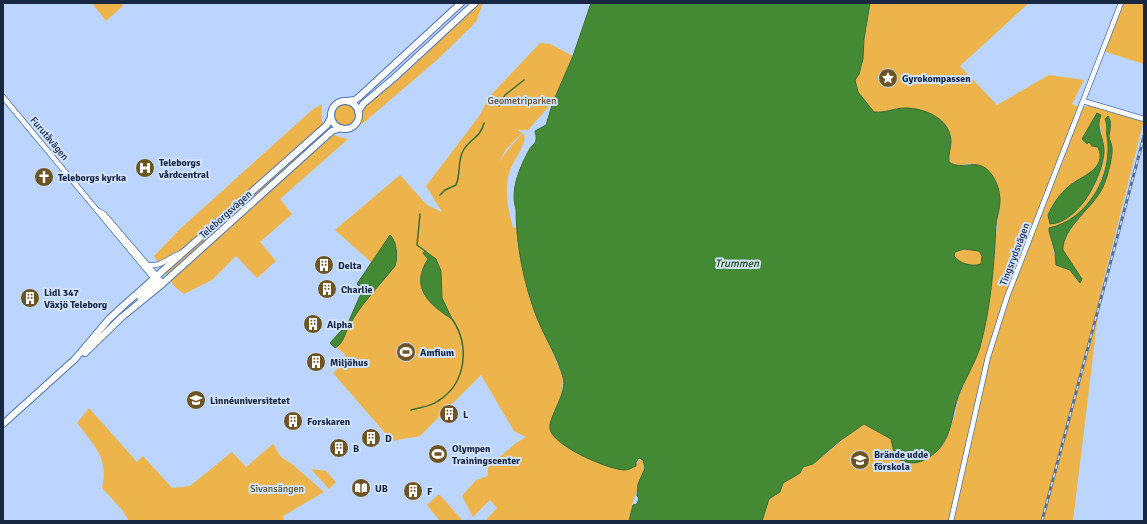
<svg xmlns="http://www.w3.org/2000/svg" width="1147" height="524" font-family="Signika,sans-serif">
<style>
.green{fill:#ecb44b;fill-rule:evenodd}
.water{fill:#448a35;stroke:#376d39;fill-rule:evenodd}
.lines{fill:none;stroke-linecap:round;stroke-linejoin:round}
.stream{stroke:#376d39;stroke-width:1.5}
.minor-casing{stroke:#4c72b0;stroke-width:6}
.major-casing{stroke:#4c72b0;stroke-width:8}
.minor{stroke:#fff;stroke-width:4.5}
.major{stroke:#fff;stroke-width:6}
.rail-casing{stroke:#5d7191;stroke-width:3}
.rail{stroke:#d0e2fe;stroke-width:1.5;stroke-dasharray:4.5;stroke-linecap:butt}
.labels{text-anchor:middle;stroke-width:4;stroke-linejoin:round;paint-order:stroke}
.poi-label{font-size:10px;font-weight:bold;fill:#182842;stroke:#d0e2fe;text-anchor:start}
.park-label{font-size:10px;fill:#634c20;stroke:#d0e2fe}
.street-label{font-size:10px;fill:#182842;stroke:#d0e2fe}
.water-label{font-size:11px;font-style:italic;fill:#19480d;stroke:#d0e2fe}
</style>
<rect width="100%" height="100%" fill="#bbd5fe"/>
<!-- green -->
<g class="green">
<polygon points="92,3 121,3 123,6 106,21"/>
<polygon points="480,3 483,3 476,22 437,60 362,124 360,118 362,111 368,103 399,79"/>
<path d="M870 3H1029L960 66 997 105 1049 75 1084 80 1072 104 1082 108 1090 105 1144 120 1101 290 1073 521H762L769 499 780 492 783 483 800 473 803 466C825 461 843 435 864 424L888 436 893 443 894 451 901 460 912 464 933 455 944 443 955 415 958 398 979 349 986 323 1000 202 970 163 958 166 949 162C948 155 951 148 951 141 950 119 923 108 904 108 893 108 887 113 874 112L858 92 855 80 859 74 863 59 864 39ZM1097 113C1101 125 1103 143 1103 156 1102 183 1079 215 1054 224L1049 211C1054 204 1058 196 1065 190 1077 179 1108 170 1098 147L1082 139ZM1106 120C1111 129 1109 129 1109 137 1109 141 1112 145 1112 149 1112 159 1106 183 1101 191 1091 209 1063 230 1063 250L1082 279 1067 268 1063 267 1055 256 1049 231C1060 224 1073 219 1083 210 1104 188 1114 149 1106 120Z"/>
<polygon points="1121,3 1144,3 1144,64 1103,51"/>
<path d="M540 43 550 44 573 56 553 102 528 130H518L522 133 507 148 499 162 511 146 523 133 525 137C522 152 516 156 511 168 503 187 508 209 513 228L517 227 523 270 530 300 563 377 562 392 550 428C566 460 606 461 636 466L638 460H643L645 463 644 471 633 502 629 521H485L497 508 490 500 473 517 462 496 476 480 488 476V467L516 443 526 437 514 431 481 375 420 436 392 441 333 373 346 362 345 354 330 343 348 323 363 289 357 284 371 262 335 230 400 175 427 205 442 212 426 186 480 115 489 97Z"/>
<circle cx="345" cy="115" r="11"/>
<path d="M322 104C319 125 325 135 348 139L280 199 292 214 260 242 276 261 257 278 236 256 212 280 184 294 174 286 154 256 180 229 312 110Z"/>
<path d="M964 249 979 251 982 256 981 264C972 267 960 264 954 256L955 252Z"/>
<path d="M89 408 137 462 143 456 172 488 190 486 232 452 246 467 273 444 281 457 292 464 324 492 283 516V521H129L123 511 102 488C109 458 94 445 77 423Z"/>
<polygon points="311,469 326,471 336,482 329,489"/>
<polygon points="439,494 463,521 440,521 427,505"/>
</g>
<!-- water -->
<g class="water">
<path d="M591 3H870L864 39 863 59 859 74 855 80 858 92 874 112C887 113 894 108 905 108 924 108 950 118 951 141 951 148 948 155 949 162 963 172 978 155 992 175 997 182 1000 192 1000 201 1000 208 997 217 996 225 994 266 991 307 980 347 975 364 964 380 958 397 950 421 952 445 926 459 915 465 906 464 895 457L891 439 864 424 841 440 813 464 803 467 800 473 783 483 780 492 769 499 762 521H629L633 505 637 504 639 498 637 496 638 484 645 468 643 460 639 458 636 462V466C633 467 629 470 625 470 609 470 553 446 550 429 548 417 568 393 563 377 557 356 545 338 537 318 524 285 516 245 516 209 510 191 519 169 528 152 532 143 539 145 535 131L546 125 553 102 573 56ZM964 249 979 251 982 256 981 264C972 267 960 264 954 256L955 252Z"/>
<path d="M1097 113 1101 115C1095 127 1104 138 1104 151 1103 176 1079 223 1050 224L1048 215C1052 205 1060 194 1068 187 1080 176 1108 170 1098 147L1092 146 1089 142 1087 144 1082 139Z"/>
<path d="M1108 116C1112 122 1110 130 1109 136 1109 140 1112 144 1112 148 1113 156 1107 179 1103 187 1094 207 1062 228 1063 250L1082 279 1080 283 1070 270 1056 265 1055 252 1049 231V228C1088 220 1114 174 1107 136 1106 130 1108 125 1105 119Z"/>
<path d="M390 235C397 242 398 256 395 266 380 285 357 308 347 330 344 337 343 343 335 348L330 343 348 323 363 289 357 284Z"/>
<path d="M425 251 436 259 441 271 442 298 452 319C428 304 410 287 428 259L423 253Z"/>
</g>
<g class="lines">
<!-- stream -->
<g class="stream">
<polyline points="499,106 505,95 524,80"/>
<path d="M440 195 445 190 456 185C461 174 457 162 463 151 469 139 480 139 484 123"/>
<polyline points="420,214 417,245 425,251"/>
<path d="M411 410C420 407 430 407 438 401 467 383 470 345 452 319"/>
</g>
<!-- minor casing -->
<g class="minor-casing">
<g id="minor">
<polyline points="3,97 160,286"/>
<polyline points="1083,101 1144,119"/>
<polyline points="99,211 104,214 163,283"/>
<path d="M148 265C162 267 169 257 181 253"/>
<polyline points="951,521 988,357 1007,297 1121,3"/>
</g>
</g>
<!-- major casing -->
<g class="major-casing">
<g id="major">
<polyline points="347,101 355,100 359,97 461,3"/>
<circle cx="345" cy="115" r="14"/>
<polyline points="358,112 363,104 394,78 475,3"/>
<polyline points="140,297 153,286 157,275"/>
<polyline points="85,353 122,317 160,286 332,131 341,128"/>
<polyline points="3,424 75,359 109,319 123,306 327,125 331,117"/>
</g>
</g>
<!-- minor -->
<use href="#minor" class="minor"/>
<!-- major -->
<use href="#major" class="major"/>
<!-- rail casing -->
<g class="rail-casing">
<polyline id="rail" points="1042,521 1144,136"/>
</g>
<!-- rail -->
<use href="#rail" class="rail"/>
</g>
<!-- icons -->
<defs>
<g id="sight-disc" transform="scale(1)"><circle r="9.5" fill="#6d5425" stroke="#d0e2fe"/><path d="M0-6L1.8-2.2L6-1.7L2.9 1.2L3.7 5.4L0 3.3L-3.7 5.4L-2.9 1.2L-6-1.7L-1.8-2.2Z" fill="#fff"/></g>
<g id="hospital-disc" transform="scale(1)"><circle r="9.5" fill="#6d5425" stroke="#d0e2fe"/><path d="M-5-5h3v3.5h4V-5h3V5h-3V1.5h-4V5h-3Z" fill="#fff"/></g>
<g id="church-disc" transform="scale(1)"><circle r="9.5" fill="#6d5425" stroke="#d0e2fe"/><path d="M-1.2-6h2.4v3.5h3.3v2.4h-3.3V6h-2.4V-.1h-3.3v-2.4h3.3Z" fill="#fff"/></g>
<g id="building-disc" transform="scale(1)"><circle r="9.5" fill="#6d5425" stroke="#d0e2fe"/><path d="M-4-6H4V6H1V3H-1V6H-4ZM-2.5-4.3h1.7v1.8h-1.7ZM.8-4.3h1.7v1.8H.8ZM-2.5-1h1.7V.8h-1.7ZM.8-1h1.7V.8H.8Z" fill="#fff"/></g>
<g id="stadium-disc" transform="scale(1)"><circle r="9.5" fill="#6d5425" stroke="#d0e2fe"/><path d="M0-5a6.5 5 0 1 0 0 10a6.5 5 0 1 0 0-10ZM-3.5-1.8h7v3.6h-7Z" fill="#fff"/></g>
<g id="university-disc" transform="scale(1)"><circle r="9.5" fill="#6d5425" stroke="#d0e2fe"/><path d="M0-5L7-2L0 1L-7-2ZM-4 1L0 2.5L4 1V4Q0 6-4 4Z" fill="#fff"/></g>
<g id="school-disc" transform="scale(1)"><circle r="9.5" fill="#6d5425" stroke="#d0e2fe"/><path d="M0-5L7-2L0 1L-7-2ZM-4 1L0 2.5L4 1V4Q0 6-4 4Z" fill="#fff"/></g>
<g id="library-disc" transform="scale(1)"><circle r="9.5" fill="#6d5425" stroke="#d0e2fe"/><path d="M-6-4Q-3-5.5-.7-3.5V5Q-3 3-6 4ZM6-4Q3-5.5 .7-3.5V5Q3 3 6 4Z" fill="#fff"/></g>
</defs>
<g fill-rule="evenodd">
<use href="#sight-disc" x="888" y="78"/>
<use href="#hospital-disc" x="145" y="168"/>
<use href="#church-disc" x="44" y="177"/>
<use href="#building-disc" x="324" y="265"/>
<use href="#building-disc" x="327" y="289"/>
<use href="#building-disc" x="30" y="298"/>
<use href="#building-disc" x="313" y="324"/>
<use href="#stadium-disc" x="406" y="352"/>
<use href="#building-disc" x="316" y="362"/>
<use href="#university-disc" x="196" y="400"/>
<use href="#building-disc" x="449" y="414"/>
<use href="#building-disc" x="293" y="421"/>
<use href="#building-disc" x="371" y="438"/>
<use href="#building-disc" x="339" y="448"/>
<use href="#stadium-disc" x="438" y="454"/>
<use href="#school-disc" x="860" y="460"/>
<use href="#library-disc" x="361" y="488"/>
<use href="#building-disc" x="413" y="491"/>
</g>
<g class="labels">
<!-- poi labels -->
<g class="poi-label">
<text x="902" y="82">Gyrokompassen</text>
<text x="159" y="166">Teleborgs<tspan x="159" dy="12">vårdcentral</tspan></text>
<text x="58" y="181">Teleborgs kyrka</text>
<text x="338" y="269">Delta</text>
<text x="341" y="293">Charlie</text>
<text x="44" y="296">Lidl 347<tspan x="44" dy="12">Växjö Teleborg</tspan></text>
<text x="327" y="328">Alpha</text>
<text x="420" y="356">Amfium</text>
<text x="330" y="366">Miljöhus</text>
<text x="210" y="404">Linnéuniversitetet</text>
<text x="463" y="418">L</text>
<text x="307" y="425">Forskaren</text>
<text x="385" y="442">D</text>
<text x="353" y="452">B</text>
<text x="452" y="452">Olympen<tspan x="452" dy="12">Trainingscenter</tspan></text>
<text x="874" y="458">Brände udde<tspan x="874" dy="12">förskola</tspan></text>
<text x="375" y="492">UB</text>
<text x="427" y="495">F</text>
</g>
<!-- park labels -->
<g class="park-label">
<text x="522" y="104">Geometriparken</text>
<text x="277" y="492">Sivansängen</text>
</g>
<!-- street labels -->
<g class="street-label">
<text transform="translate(50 138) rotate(50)" y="4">Furutåvägen</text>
<text transform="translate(225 214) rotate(-42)" y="4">Teleborgsvägen</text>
<text transform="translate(1014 254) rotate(-69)" y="4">Tingsrydsvägen</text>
</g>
<!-- water labels -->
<g class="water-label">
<text x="737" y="267">Trummen</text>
</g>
</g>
<!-- border -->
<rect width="1147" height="524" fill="none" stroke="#182842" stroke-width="8"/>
</svg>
